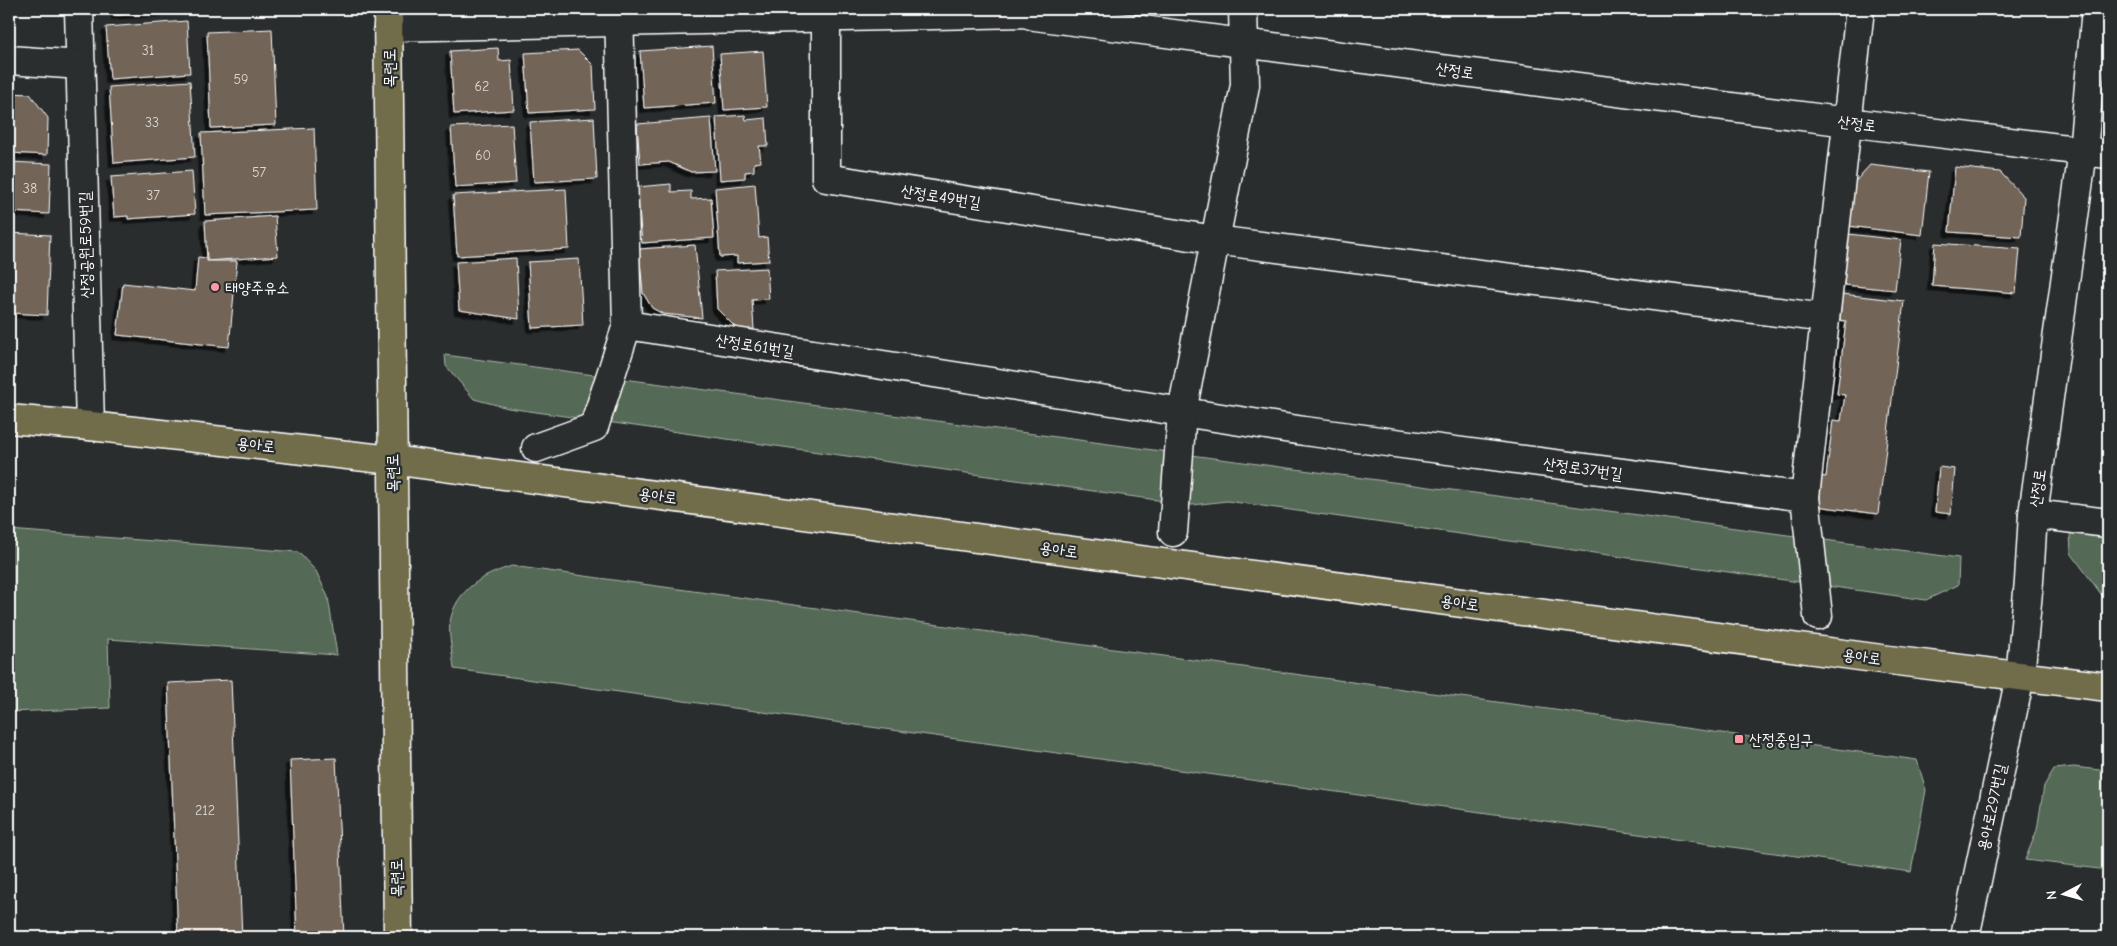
<svg xmlns="http://www.w3.org/2000/svg" width="2117" height="946" font-family="'Comic Neue','Poor Story',sans-serif">
<style>
.green{fill:#546a56;stroke:#aab4aa}
.building{fill:#726558;stroke:#fff;filter:url(#shadow)}
.lines{fill:none;stroke-linecap:round;stroke-linejoin:round}
.minor-casing{stroke:#fff;stroke-width:31}
.major-casing{stroke:#fff;stroke-width:31}
.minor{stroke:#2a2d2e;stroke-width:28}
.major{stroke:#716d4b;stroke-width:28}
.poi-dot{fill:#ff9aa2;stroke:#2a2d2e;stroke-width:2}
.labels{text-anchor:middle;stroke-width:4.5;stroke-linejoin:round;paint-order:stroke}
.number-label{font-size:14px;fill:#dcd8d5}
.street-label{font-size:16px;fill:#fff;stroke:#2a2d2e}
.poi-label{font-size:16px;fill:#fff;stroke:#2a2d2e;text-anchor:start}
</style>
<defs>
<filter id="shadow"><feDropShadow dx="-4.5" dy="4.5" stdDeviation="0" flood-color="#0009"/></filter>
</defs>
<rect width="100%" height="100%" fill="#2a2d2e"/>
<filter id="ink" filterUnits="userSpaceOnUse"><feTurbulence type="fractalNoise" baseFrequency=".02" numOctaves="2"/><feDisplacementMap in="SourceGraphic" scale="10" xChannelSelector="R" yChannelSelector="G"/><feConvolveMatrix kernelMatrix="1 2 1 2 8 2 1 2 1" color-interpolation-filters="sRGB"/></filter>
<g filter="url(#ink)">
<!-- green -->
<g class="green">
<polygon points="445,355 1959,558 1958,585 1926,600 1227,501 1192,505 508,408 474,399 446,366"/>
<polygon points="9,530 298,552 316,571 328,597 337,655 108,639 110,708 9,712"/>
<polygon points="2070,533 2108,538 2108,599 2104,598 2071,553"/>
<path d="M512 566 1917 760 1926 790 1911 872 454 669C453 656 448 634 450 622 456 589 483 575 512 566Z"/>
<polygon points="2074,767 2108,771 2108,870 2025,860 2037,830 2044,786 2054,769"/>
</g>
<!-- building -->
<g class="building">
<polygon points="116,9 192,9 192,10 116,15"/>
<polygon points="187,21 190,73 110,79 106,27"/>
<polygon points="272,29 276,125 211,128 207,32"/>
<polygon points="712,46 716,103 644,108 640,51"/>
<polygon points="498,48 499,61 511,60 514,110 454,114 450,51"/>
<polygon points="578,50 593,65 595,109 529,113 525,53"/>
<polygon points="763,51 767,107 724,110 720,54"/>
<polygon points="190,81 195,157 114,163 109,87"/>
<polygon points="9,93 30,94 48,118 47,155 9,153"/>
<polygon points="745,115 746,120 766,118 768,146 759,146 761,162 754,163 754,171 745,172 745,178 720,180 716,117"/>
<polygon points="594,118 597,179 534,182 530,122"/>
<polygon points="711,118 715,171 691,172 669,162 640,164 637,124"/>
<polygon points="512,124 516,183 455,187 451,127"/>
<polygon points="314,128 317,210 205,215 201,133"/>
<polygon points="9,162 51,164 49,214 9,212"/>
<polygon points="1870,165 1929,172 1922,235 1848,226 1851,186"/>
<polygon points="1955,167 2000,172 2024,197 2021,237 1949,232"/>
<polygon points="192,171 195,214 128,219 128,216 114,217 111,177"/>
<polygon points="671,184 671,192 691,191 691,199 711,198 714,238 642,243 637,187"/>
<polygon points="755,184 759,238 767,237 769,261 737,263 737,256 720,257 715,188"/>
<polygon points="566,189 569,249 457,256 453,195"/>
<polygon points="275,216 278,256 207,261 205,221"/>
<polygon points="9,233 50,235 47,315 9,313"/>
<polygon points="1848,234 1901,240 1895,290 1844,285"/>
<polygon points="1935,243 2020,249 2016,293 1932,286"/>
<polygon points="695,245 702,318 663,314 652,308 643,293 639,249"/>
<polygon points="198,257 207,258 207,261 237,261 229,347 117,335 123,283 195,291"/>
<polygon points="516,258 519,319 459,310 456,262"/>
<polygon points="579,259 583,325 532,328 528,262"/>
<polygon points="767,268 769,299 752,300 754,329 738,330 717,309 715,271"/>
<polygon points="1842,294 1904,301 1878,514 1816,506 1820,476 1826,477 1833,420 1841,421 1845,395 1837,394 1846,321 1838,320"/>
<polygon points="1939,467 1955,469 1951,514 1935,512"/>
<polygon points="231,680 242,937 178,937 168,683"/>
<polygon points="336,758 344,937 297,937 290,760"/>
</g>
<g class="lines">
<!-- minor casing -->
<g class="minor-casing">
<g id="minor">
<polyline points="79,9 90,426"/>
<polyline points="619,9 627,325 1304,431 1805,497"/>
<polyline points="826,9 826,178 1215,240 1825,318"/>
<polyline points="388,27 1025,13 1035,16 1847,122 2108,154"/>
<polyline points="9,60 81,65"/>
<polyline points="536,448 594,427 627,325"/>
<polyline points="2033,514 2108,523"/>
<polyline points="1173,532 1182,412 1245,85 1243,9"/>
<polyline points="1818,616 1805,497 1860,9"/>
<polyline points="1965,937 2020,677 2029,581 2033,514 2083,151 2096,9"/>
</g>
</g>
<!-- major casing -->
<g class="major-casing">
<g id="major">
<polyline points="388,9 398,937"/>
<polyline points="9,419 90,426 392,460 1889,660 2108,687"/>
</g>
</g>
<!-- minor -->
<use href="#minor" class="minor"/>
<!-- major -->
<use href="#major" class="major"/>
</g>
</g>
<!-- markers -->
<g class="poi-dot">
<circle cx="215" cy="287" r="5"/>
<rect x="1734" y="734" width="10" height="10" rx="2.5"/>
</g>
<g class="labels">
<!-- number labels -->
<g class="number-label">
<text x="148" y="55">31</text>
<text x="241" y="84">59</text>
<text x="482" y="91">62</text>
<text x="152" y="127">33</text>
<text x="483" y="160">60</text>
<text x="259" y="177">57</text>
<text x="30" y="193">38</text>
<text x="153" y="200">37</text>
<text x="205" y="815">212</text>
</g>
<!-- street labels -->
<g class="street-label">
<text transform="translate(389 68) rotate(-90)" y="6">목련로</text>
<text transform="translate(1455 70) rotate(8)" y="6">산정로</text>
<text transform="translate(1857 123) rotate(7)" y="6">산정로</text>
<text transform="translate(941 196) rotate(9)" y="6">산정로49번길</text>
<text transform="translate(85 245) rotate(-91)" y="6">산정공원로59번길</text>
<text transform="translate(755 345) rotate(9)" y="6">산정로61번길</text>
<text transform="translate(256 444) rotate(6)" y="6">용아로</text>
<text transform="translate(1583 468) rotate(8)" y="6">산정로37번길</text>
<text transform="translate(392 473) rotate(-91)" y="6">목련로</text>
<text transform="translate(2037 488) rotate(-82)" y="6">산정로</text>
<text transform="translate(658 495) rotate(8)" y="6">용아로</text>
<text transform="translate(1059 549) rotate(8)" y="6">용아로</text>
<text transform="translate(1460 602) rotate(8)" y="6">용아로</text>
<text transform="translate(1862 656) rotate(8)" y="6">용아로</text>
<text transform="translate(1991 807) rotate(-78)" y="6">용아로297번길</text>
<text transform="translate(396 878) rotate(-91)" y="6">목련로</text>
</g>
<!-- poi labels -->
<g class="poi-label">
<text x="225" y="293">태양주유소</text>
<text x="1749" y="745">산정중입구</text>
</g>
</g>
<!-- margin -->
<rect width="2117" height="946" fill="none" stroke="#2a2d2e" stroke-width="30"/>
<rect x="15" y="15" width="2087" height="916" fill="none" stroke="#fff" stroke-width="2" filter="url(#ink)"/>
<!-- north arrow -->
<g transform="translate(2064 894) rotate(264)" stroke="#2a2d2e" stroke-width="4" paint-order="stroke">
<path d="M0-4L9 19L0 12L-9 19Z" fill="#ffffff"/>
<text y="-8" font-size="14" font-weight="bold" text-anchor="middle" fill="#ffffff">N</text>
</g>
</svg>
